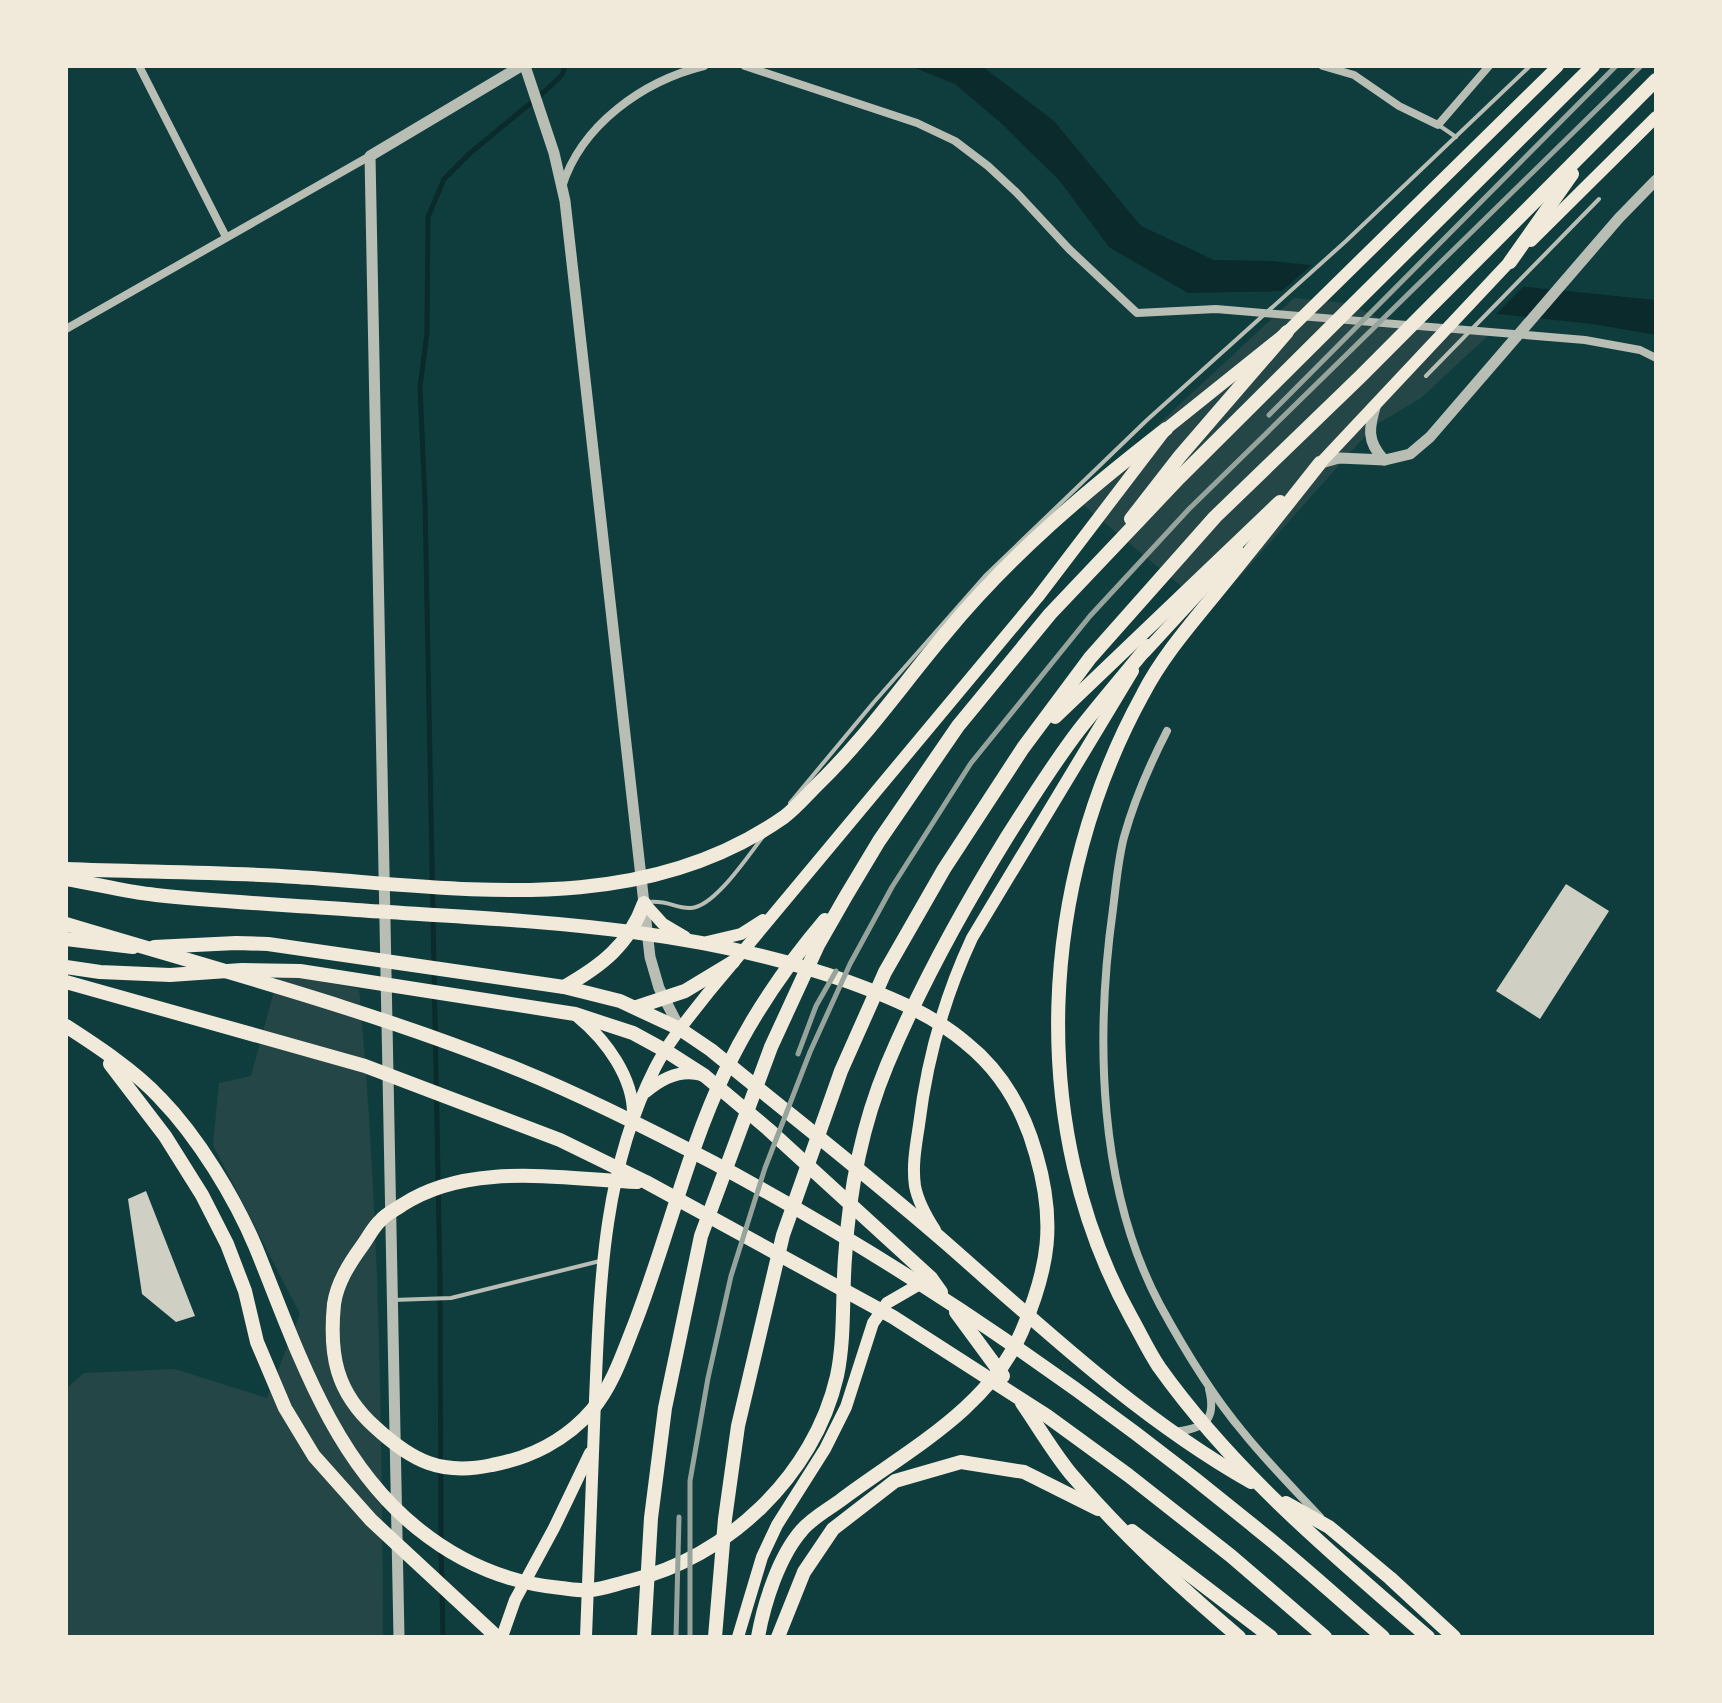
<svg xmlns="http://www.w3.org/2000/svg" width="1722" height="1703" font-family="'Asap Condensed',sans-serif">
<style>
.green{fill:#244646}
.water{fill:#0a2a2b}
.pier{fill:#0f3d3e}
.lines{fill:none;stroke-linecap:round;stroke-linejoin:round}
.stream{stroke:#0a2a2b;stroke-width:5}
.building{fill:#cfcfc3}
.service{stroke:#b8beb3;stroke-width:4}
.minor{stroke:#b8beb3;stroke-width:8}
.tertiary{stroke:#b8beb3;stroke-width:11}
.secondary{stroke:#f1e9da;stroke-width:12}
.primary{stroke:#f1e9da;stroke-width:14}
.trunk{stroke:#f1e9da;stroke-width:14}
.rail{stroke:#97a49c;stroke-width:5}
</style>
<rect width="100%" height="100%" fill="#0f3d3e"/>
<!-- green -->
<g class="green">
<polygon points="1309,284 1380,319 1429,329 1492,332 1421,398 1374,426 1210,610 1077,500"/>
<path d="M279 973 359 989C379 1204 382 1420 383 1637H66V1389L84 1373 175 1369 267 1398 300 1314 213 1145 219 1083 251 1076Z"/>
</g>
<!-- water -->
<polygon class="water" points="910,66 982,66 1054,121 1141,226 1214,260 1271,261 1656,300 1656,335 1593,324 1281,291 1188,293 1109,247 1059,180 1001,123 955,84"/>
<!-- pier -->
<polygon class="pier" points="1316,261 1527,283 1492,318 1276,296"/>
<g class="lines">
<!-- stream -->
<g class="stream">
<polyline points="441,1540 440,1279 425,501 420,387 427,333 428,217 444,179 469,154 544,92 562,75 565,66"/>
<polyline points="441,1550 442,1580"/>
<polyline points="442,1590 443,1637"/>
</g>
</g>
<!-- building -->
<g class="building">
<polygon points="1566,884 1609,911 1540,1019 1496,991"/>
<polygon points="146,1191 195,1316 176,1322 142,1294 128,1199"/>
</g>
<g class="lines">
<!-- service -->
<g class="service">
<polyline points="1440,126 1456,137"/>
<polyline points="1426,376 1599,199"/>
<polyline points="790,803 874,702 985,576 1147,420 1346,241 1530,66"/>
<path d="M648 902C670 900 675 909 691 908 715 907 750 853 765 834"/>
<polyline points="393,1300 451,1298 600,1261"/>
</g>
<!-- minor -->
<g class="minor">
<polyline points="139,66 226,237"/>
<polyline points="745,66 917,123 955,141 988,166 1016,192 1069,249 1137,313 1216,309 1585,340 1640,350 1656,358"/>
<polyline points="1323,66 1354,75 1399,106 1438,125 1489,66"/>
<path d="M562 187C581 125 643 81 704 66"/>
<polyline points="66,329 370,156"/>
<path d="M1167 731C1150 764 1134 801 1124 837 1118 860 1116 885 1113 909 1095 1037 1098 1189 1160 1305 1184 1349 1211 1394 1243 1432 1267 1462 1294 1489 1320 1517"/>
<path d="M1173 1432C1204 1429 1217 1421 1209 1389"/>
</g>
<!-- tertiary -->
<g class="tertiary">
<polyline points="525,66 554,153 565,201 650,957 659,988 680,1029"/>
<path d="M1376 404C1369 427 1366 441 1384 460"/>
<polyline points="1321,463 1339,458 1385,460 1410,454 1430,437 1619,218 1656,180"/>
<polyline points="399,1637 370,156 521,66"/>
</g>
<!-- secondary -->
<g class="secondary">
<polyline points="1531,241 1656,117"/>
<polyline points="1314,470 1515,256"/>
<polyline points="1145,652 1238,551"/>
<polyline points="644,903 663,924 685,937"/>
<polyline points="707,942 741,934 763,920"/>
<path d="M578 1017C606 1040 634 1078 633 1116"/>
<path d="M646 1092C661 1079 681 1069 702 1075"/>
<path d="M935 1230C926 1216 918 1202 915 1186 912 1165 916 1145 919 1125 927 1059 944 998 972 938L1133 671"/>
<polyline points="502,1637 515,1600 554,1528 590,1453"/>
<path d="M586 1637C589 1558 592 1479 595 1400 600 1286 602 1172 655 1068 669 1041 689 1017 708 993L1038 597 1166 429 1287 332 1558 66"/>
<polyline points="738,1637 762,1557 777,1525 825,1449 846,1407 873,1323 887,1303 925,1281"/>
</g>
<!-- primary -->
<g class="primary">
<polyline points="66,939 133,947"/>
<polyline points="154,947 236,943 268,944 564,987 620,1001 680,1029"/>
<polyline points="66,967 100,972 170,975 242,970 300,971 575,1014 633,1033 666,1051"/>
<path d="M564 987C601 966 629 945 644 903"/>
<polyline points="637,1007 685,991 733,962"/>
</g>
<!-- trunk -->
<g class="trunk">
<polyline points="1510,262 1572,174"/>
<path d="M1320 463C1286 506 1251 550 1216 593 1190 625 1162 657 1143 694 1039 883 1025 1127 1132 1319 1141 1335 1149 1352 1159 1367 1233 1471 1332 1554 1428 1637"/>
<polyline points="1131,519 1180,456 1287,332"/>
<polyline points="1055,717 1280,502"/>
<path d="M66 869C143 872 221 872 297 877 463 888 639 919 784 817 796 808 806 796 816 786 865 739 902 685 945 634 1010 555 1086 491 1166 429"/>
<path d="M66 879C96 884 126 892 156 895 222 902 289 905 356 910 521 921 691 925 849 982 890 997 932 1014 966 1043 1001 1071 1024 1111 1036 1154 1056 1222 1049 1267 1022 1331 989 1409 906 1451 841 1500 829 1509 812 1518 802 1530 779 1556 764 1603 758 1637"/>
<path d="M66 924C219 970 374 1011 522 1071 588 1098 651 1130 714 1163 906 1266 1088 1390 1256 1528 1300 1563 1341 1601 1383 1637"/>
<polyline points="66,982 365,1066 560,1140 646,1182 893,1317 1047,1416 1128,1475 1231,1556 1325,1637"/>
<path d="M66 1026C97 1046 135 1071 160 1098 198 1137 235 1198 256 1248 296 1346 331 1459 417 1528 459 1562 507 1583 561 1588 570 1589 581 1591 590 1590 603 1589 616 1584 629 1581 727 1558 814 1476 837 1376 845 1338 842 1297 845 1258 849 1193 862 1125 887 1065 920 986 962 910 1007 837 1030 801 1053 764 1079 730 1101 702 1125 674 1148 646"/>
<path d="M680 1029 711 1050C789 1114 869 1176 946 1243 1043 1328 1138 1418 1251 1482"/>
<polyline points="666,1051 705,1076 768,1129 931,1278 941,1292"/>
<polyline points="110,1064 165,1136 202,1195 227,1244 245,1291 257,1342 285,1408 314,1456 371,1520 497,1637"/>
<path d="M637 1182C561 1179 469 1161 402 1205 395 1210 386 1214 381 1220 373 1227 368 1238 362 1246 349 1264 337 1283 334 1304 329 1355 336 1392 375 1427 412 1461 441 1476 492 1465 530 1458 566 1440 592 1410 613 1385 623 1353 635 1323 667 1240 687 1152 725 1072 751 1017 786 966 825 920"/>
<polyline points="956,1312 1003,1376"/>
<path d="M1022 1403C1038 1426 1053 1452 1071 1474 1122 1534 1179 1586 1239 1637"/>
<polyline points="1286,1503 1329,1527 1390,1578 1454,1637"/>
<polyline points="1132,1531 1271,1637"/>
<polyline points="644,1637 651,1518 665,1408 701,1236 771,1047 818,945 846,896 879,841 958,726 1050,614 1179,478 1593,66"/>
<polyline points="715,1637 725,1519 738,1426 783,1235 841,1071 885,972 944,869 1023,748 1090,658 1215,517 1361,376 1656,80"/>
<polyline points="778,1637 804,1572 833,1529 895,1481 961,1462 1024,1472 1098,1509"/>
</g>
<!-- rail -->
<g class="rail">
<polyline points="1269,415 1616,66"/>
<polyline points="798,1054 816,1006 836,971"/>
<polyline points="676,1637 679,1517"/>
<polyline points="690,1637 690,1481 708,1378 731,1276 765,1168 810,1052 850,964 892,887 971,763 1090,616 1189,509 1641,66"/>
</g>
</g>
<!-- border -->
<rect width="1722" height="1703" fill="none" stroke="#f1e9da" stroke-width="136"/>
</svg>
